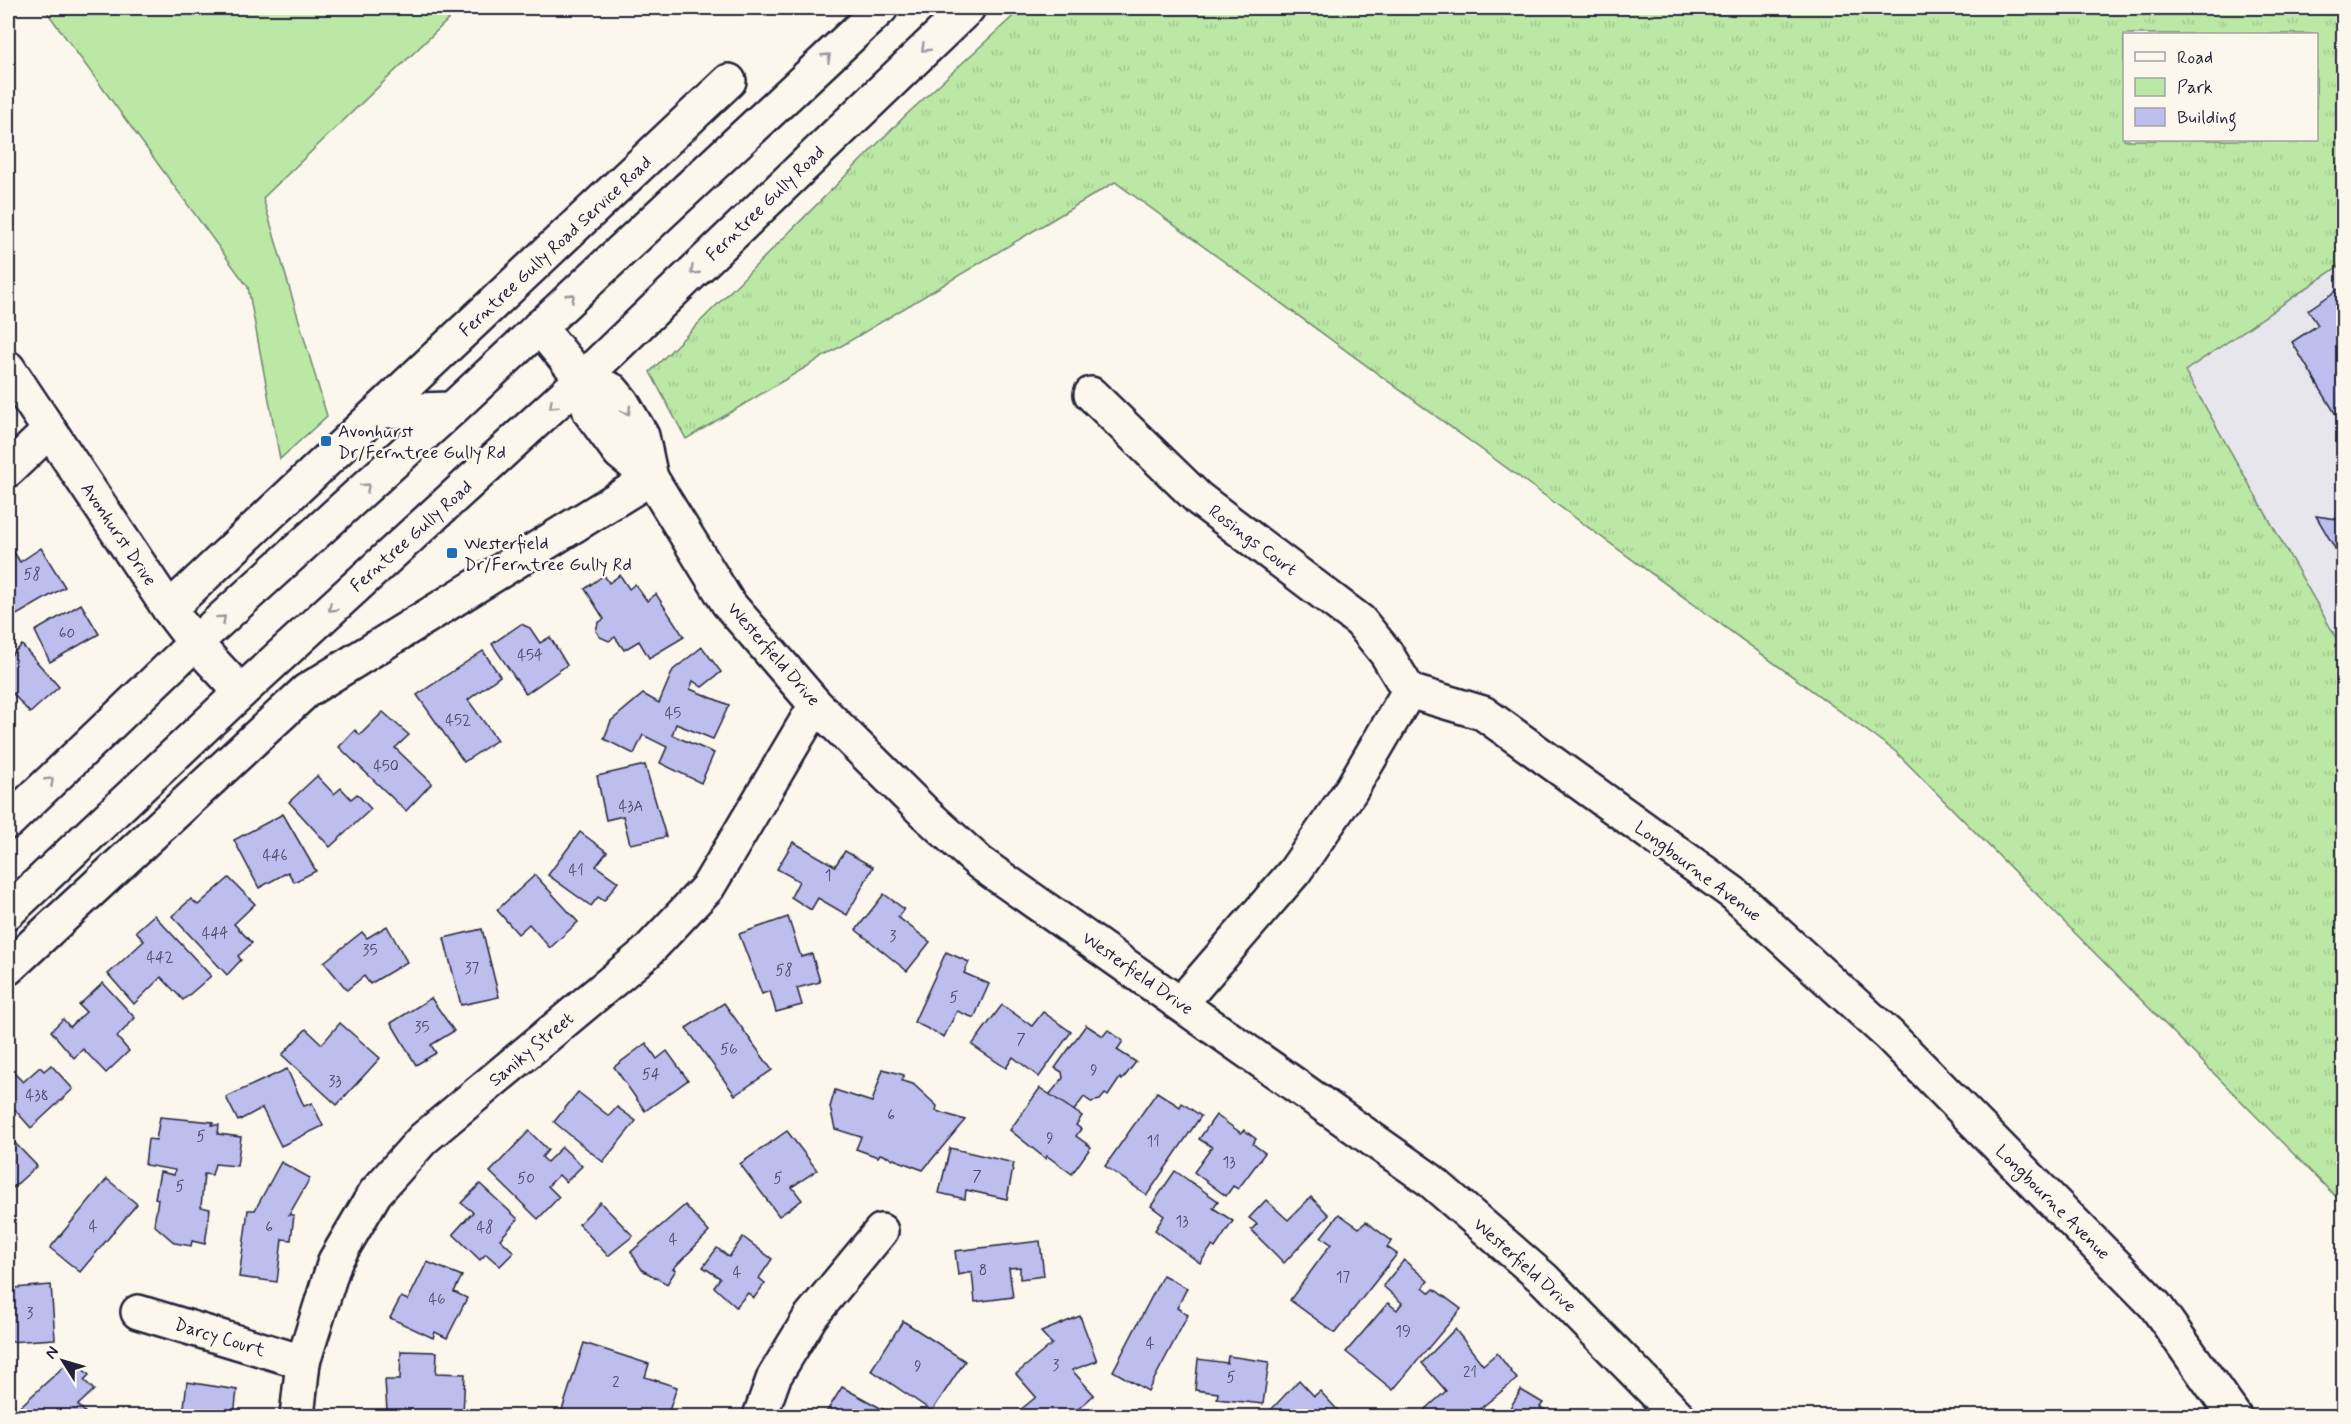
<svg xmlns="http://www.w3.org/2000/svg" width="2351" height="1424" font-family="Mynerve,sans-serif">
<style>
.built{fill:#e8e6ed}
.grass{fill:url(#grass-tufts);stroke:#6f8570;stroke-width:1.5;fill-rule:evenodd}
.green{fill:#bce8a5;stroke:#6f8570;stroke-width:1.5}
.building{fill:#bdbdee;stroke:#22223b;stroke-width:1.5}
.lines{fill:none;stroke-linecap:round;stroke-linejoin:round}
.street-casing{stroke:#22223b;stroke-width:38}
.primary-casing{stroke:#22223b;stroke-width:38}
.street{stroke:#fbf7ec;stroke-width:33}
.primary{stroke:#fbf7ec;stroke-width:33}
.oneway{stroke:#99979c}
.poi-dot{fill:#1f6fb2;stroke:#fbf7ec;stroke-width:2}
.labels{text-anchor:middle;stroke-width:5;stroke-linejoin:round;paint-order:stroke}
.number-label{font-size:15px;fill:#494968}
.street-label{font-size:18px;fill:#22223b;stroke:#fbf7ec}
.poi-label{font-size:18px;fill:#22223b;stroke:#fbf7ec;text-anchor:start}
</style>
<defs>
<pattern id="grass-tufts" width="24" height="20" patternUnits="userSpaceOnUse" patternTransform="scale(1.5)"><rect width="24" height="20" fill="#bce8a5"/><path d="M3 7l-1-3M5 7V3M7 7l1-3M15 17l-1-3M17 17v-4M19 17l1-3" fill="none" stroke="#a1c78f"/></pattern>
</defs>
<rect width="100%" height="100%" fill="#fbf7ec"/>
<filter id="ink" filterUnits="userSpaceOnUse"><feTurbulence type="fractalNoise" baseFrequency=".0167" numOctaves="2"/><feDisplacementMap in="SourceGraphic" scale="12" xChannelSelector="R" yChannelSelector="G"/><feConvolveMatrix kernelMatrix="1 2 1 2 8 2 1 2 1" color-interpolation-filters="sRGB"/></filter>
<g filter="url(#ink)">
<!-- built -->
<polygon class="built" points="2343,263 2343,650 2185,371"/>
<!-- grass -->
<path class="grass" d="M1022 8H2343V263L2185 371 2343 650V1204L1896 752 1115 182 686 439 650 372 906 115ZM2124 34H2316V140H2124Z"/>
<!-- green -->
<polygon class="green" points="44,8 370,8 451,17 263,198 327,416 280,459 248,287"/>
<!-- building -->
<g class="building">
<polygon points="2342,287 2344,288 2344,428 2292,342 2318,325 2308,310"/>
<polygon points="2316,516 2344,520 2344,564"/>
<polygon points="11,547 20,562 41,548 65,587 8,620 8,549"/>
<polygon points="604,575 609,583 620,575 629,589 635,584 647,601 656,594 684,637 649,658 639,641 624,650 615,637 609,641 600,637 596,631 598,623 604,619 585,589"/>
<polygon points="81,604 99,634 50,662 35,631"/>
<polygon points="521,624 530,628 540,643 550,637 567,665 526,694 492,644"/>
<polygon points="22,645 59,687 30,713 8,688 8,658"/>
<polygon points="702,647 721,672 702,687 693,681 690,689 729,705 713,739 676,724 672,735 714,753 701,783 660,763 667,747 643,735 634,754 604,739 611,721 643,694 659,703 673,670"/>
<polygon points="483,651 500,676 468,700 497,740 464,762 417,695"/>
<polygon points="383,712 409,735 395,748 432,783 406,811 339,747 355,730 360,735"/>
<polygon points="645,765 666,837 630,844 623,816 606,820 597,776"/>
<polygon points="317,776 334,794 341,788 351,799 357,794 371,809 330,847 289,802"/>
<polygon points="283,814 316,871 294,882 288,872 259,888 234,840"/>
<polygon points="580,832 607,852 596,866 618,882 604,901 598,897 591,906 548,875"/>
<polygon points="793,842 835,866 845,851 873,867 847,915 818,898 811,910 791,897 799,881 777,869"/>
<polygon points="535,875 578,922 550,948 529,924 518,934 497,910"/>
<polygon points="229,878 255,904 234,924 252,943 238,956 241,960 227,975 172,916 191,899 198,905"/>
<polygon points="884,894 904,909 898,917 930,942 907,971 856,930"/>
<polygon points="154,915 211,976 183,1000 161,977 134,1004 108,974 144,941 136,931"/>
<polygon points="788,917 801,957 812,954 820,982 797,988 802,1005 776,1012 770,991 762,994 739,934"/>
<polygon points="387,926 407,962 370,984 364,976 347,990 324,962 362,932 367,938"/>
<polygon points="482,929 499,997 461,1005 444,938"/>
<polygon points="946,952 969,962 964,973 989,984 974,1018 957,1011 944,1037 914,1022"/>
<polygon points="103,983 135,1018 117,1037 129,1051 106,1073 83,1049 74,1058 51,1031 63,1019 70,1027 86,1012 79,1005"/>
<polygon points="431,998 454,1031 431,1045 436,1053 416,1065 391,1023"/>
<polygon points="724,1003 772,1070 735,1095 686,1028"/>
<polygon points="1002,1005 1032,1026 1043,1012 1071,1032 1039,1077 1013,1057 1006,1068 972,1045"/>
<polygon points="340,1023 380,1058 337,1105 282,1055 306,1029 322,1044"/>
<polygon points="1086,1025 1103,1036 1108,1030 1123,1041 1117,1050 1136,1062 1122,1080 1120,1078 1108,1096 1105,1094 1100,1100 1091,1102 1084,1097 1073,1112 1049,1095 1063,1078 1062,1072 1055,1068"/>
<polygon points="646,1043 657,1059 667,1051 688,1080 645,1111 614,1067"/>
<polygon points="51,1065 73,1089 31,1128 8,1102 8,1070 9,1068 23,1082 40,1067 44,1071"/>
<polygon points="287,1069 304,1106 312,1103 323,1126 281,1146 262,1108 238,1121 226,1097"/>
<polygon points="883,1069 904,1075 902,1081 913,1084 937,1106 936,1111 965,1120 923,1170 880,1154 878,1157 856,1149 861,1137 835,1129 830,1107 835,1090 872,1102"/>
<polygon points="1040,1088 1082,1116 1076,1125 1081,1129 1076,1136 1091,1147 1072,1174 1047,1156 1046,1159 1010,1130"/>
<polygon points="578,1092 609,1116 617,1107 636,1121 603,1162 554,1122"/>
<polygon points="1157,1092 1180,1107 1182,1103 1201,1116 1147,1195 1105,1166"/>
<polygon points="1216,1115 1241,1133 1244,1130 1256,1139 1253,1144 1265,1153 1238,1189 1233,1186 1226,1196 1194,1172 1212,1147 1199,1139"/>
<polygon points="160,1117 213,1122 212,1125 219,1125 218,1134 241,1137 237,1166 215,1164 212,1175 204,1174 201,1207 210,1209 205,1244 192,1241 191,1246 175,1243 154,1225 158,1199 155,1198 160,1172 174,1175 175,1170 145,1165 148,1139 156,1140"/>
<polygon points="529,1131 548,1150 542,1157 547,1162 562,1147 582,1166 566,1182 559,1175 548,1186 559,1197 538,1219 490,1172"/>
<polygon points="787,1131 817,1170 792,1187 802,1200 779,1216 740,1164"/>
<polygon points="13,1141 37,1166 8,1192 8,1147"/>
<polygon points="950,1148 1014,1163 1007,1199 966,1190 965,1199 939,1193"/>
<polygon points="281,1162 310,1178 289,1215 294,1215 291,1240 282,1239 277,1282 239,1277 248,1210 255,1210"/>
<polygon points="1175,1171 1218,1201 1213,1208 1233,1221 1215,1248 1212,1246 1200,1263 1155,1230 1164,1216 1151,1206"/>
<polygon points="107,1179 137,1204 80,1272 50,1248"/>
<polygon points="480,1184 518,1219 500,1239 514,1252 500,1266 486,1254 480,1260 453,1234 473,1212 461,1203"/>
<polygon points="1311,1197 1329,1215 1284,1263 1251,1230 1257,1224 1249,1218 1266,1200 1288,1220"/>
<polygon points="600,1202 633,1236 608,1256 579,1224"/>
<polygon points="685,1205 709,1232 673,1269 676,1270 667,1284 642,1270 631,1252"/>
<polygon points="1339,1214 1359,1228 1366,1222 1392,1241 1387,1247 1397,1254 1335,1333 1290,1300 1331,1244 1321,1237"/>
<polygon points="743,1237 772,1259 759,1278 765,1283 754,1298 748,1293 736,1307 714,1287 720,1278 703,1267 717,1248 729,1257"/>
<polygon points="1040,1241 1044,1276 1020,1279 1020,1267 1009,1268 1013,1297 975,1302 972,1272 958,1275 955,1251"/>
<polygon points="1404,1260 1428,1281 1423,1287 1430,1293 1434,1289 1461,1309 1393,1390 1346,1352 1388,1303 1397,1310 1402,1303 1383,1286"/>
<polygon points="427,1262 462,1276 454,1292 467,1298 447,1338 435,1332 433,1338 390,1318 401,1297 408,1300"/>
<polygon points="8,1270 13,1270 14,1288 51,1285 55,1339 8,1342"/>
<polygon points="1163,1275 1187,1288 1177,1308 1188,1315 1148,1391 1113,1371"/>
<polygon points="1080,1316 1097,1361 1072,1370 1094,1395 1077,1410 1082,1416 1024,1416 1019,1411 1036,1397 1016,1374 1052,1344 1041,1332"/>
<polygon points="903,1321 965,1361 932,1411 871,1370"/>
<polygon points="1455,1329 1483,1365 1497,1353 1517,1379 1471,1416 1418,1416 1446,1391 1422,1363"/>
<polygon points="584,1343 649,1364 645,1377 677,1387 668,1414 675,1416 582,1416 562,1410"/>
<polygon points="401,1351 437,1352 436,1373 465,1374 463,1414 387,1411 385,1380 400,1380"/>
<polygon points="1228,1356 1269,1362 1263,1404 1217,1399 1218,1393 1195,1390 1198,1359 1227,1363"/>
<polygon points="72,1359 89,1375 84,1380 94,1390 78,1405 85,1412 81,1416 10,1416"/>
<polygon points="1299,1380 1314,1396 1320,1391 1343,1416 1270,1416 1267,1414"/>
<polygon points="187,1382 237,1390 234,1416 168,1416 169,1413 183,1415"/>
<polygon points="842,1387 895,1416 824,1416"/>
<polygon points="1521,1390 1543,1403 1540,1407 1555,1416 1505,1416"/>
</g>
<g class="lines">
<!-- street casing -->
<g class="street-casing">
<g id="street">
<polyline points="539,327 582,379 590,412 606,434 620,453 651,478"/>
<polyline points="8,368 169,609 195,643 241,692"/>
<polyline points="582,379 612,390 622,402 642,436 651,478 728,603 816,705 926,814 980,863 1430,1180 1544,1279 1678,1416"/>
<polyline points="1091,394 1199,499 1360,621 1386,653 1409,691"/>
<polyline points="381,411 452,409"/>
<polyline points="8,470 49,431"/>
<polyline points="169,609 729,81"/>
<polyline points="1409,691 1483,713 1733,893 1889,1035 2155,1305 2234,1416"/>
<polyline points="8,968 306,691 651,478"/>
<polyline points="1181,1003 1295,871 1351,790 1409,691"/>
<polyline points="138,1312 303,1362"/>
<polyline points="297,1416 303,1362 335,1261 375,1193 423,1139 646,953 708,887 816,705"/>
<polyline points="760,1416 774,1377 811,1316 881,1231"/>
</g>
</g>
<!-- primary casing -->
<g class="primary-casing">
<g id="primary">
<polyline points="8,822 195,643 452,409 881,8"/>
<polyline points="8,912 241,692 582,379 968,8"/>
</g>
</g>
<!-- street -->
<use href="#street" class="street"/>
<!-- primary -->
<use href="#primary" class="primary"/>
</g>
<!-- one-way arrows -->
<defs><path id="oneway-chevron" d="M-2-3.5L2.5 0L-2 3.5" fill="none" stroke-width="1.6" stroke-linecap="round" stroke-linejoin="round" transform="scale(1.5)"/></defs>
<g class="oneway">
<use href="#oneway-chevron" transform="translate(925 48) rotate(136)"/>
<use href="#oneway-chevron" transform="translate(827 57) rotate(-43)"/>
<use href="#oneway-chevron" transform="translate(694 271) rotate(136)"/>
<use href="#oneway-chevron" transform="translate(571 297) rotate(-43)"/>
<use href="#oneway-chevron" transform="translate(553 405) rotate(137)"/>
<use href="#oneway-chevron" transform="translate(627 411) rotate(59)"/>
<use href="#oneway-chevron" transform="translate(366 487) rotate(-42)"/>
<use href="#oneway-chevron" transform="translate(332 608) rotate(138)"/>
<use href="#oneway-chevron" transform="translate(222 619) rotate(-42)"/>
<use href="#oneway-chevron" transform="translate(50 781) rotate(-44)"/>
</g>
</g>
<!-- markers -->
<g class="poi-dot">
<rect x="320" y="435" width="12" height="12" rx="3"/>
<rect x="446" y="547" width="12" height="12" rx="3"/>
</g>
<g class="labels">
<!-- number labels -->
<g class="number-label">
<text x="32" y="579">58</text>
<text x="67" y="638">60</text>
<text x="530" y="660">454</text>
<text x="673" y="718">45</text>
<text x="458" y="725">452</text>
<text x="386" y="771">450</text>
<text x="631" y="811">43A</text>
<text x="275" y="860">446</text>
<text x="576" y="875">41</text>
<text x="828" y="880">1</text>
<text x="215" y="938">444</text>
<text x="893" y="941">3</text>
<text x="370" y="955">35</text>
<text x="160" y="962">442</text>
<text x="472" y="973">37</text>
<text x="784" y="975">58</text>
<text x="954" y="1002">5</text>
<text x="422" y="1032">35</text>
<text x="1021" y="1044">7</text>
<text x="729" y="1054">56</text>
<text x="1094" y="1075">9</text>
<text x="651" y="1079">54</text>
<text x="335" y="1086">33</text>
<text x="37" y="1100">438</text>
<text x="891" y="1120">6</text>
<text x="201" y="1141">5</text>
<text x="1050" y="1143">9</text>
<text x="1153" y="1146">11</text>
<text x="1229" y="1167">13</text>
<text x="977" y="1181">7</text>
<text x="526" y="1183">50</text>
<text x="778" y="1183">5</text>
<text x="180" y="1191">5</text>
<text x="1182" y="1226">13</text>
<text x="93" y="1231">4</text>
<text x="269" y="1232">6</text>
<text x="485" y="1232">48</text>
<text x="673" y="1244">4</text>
<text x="983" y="1275">8</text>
<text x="737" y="1277">4</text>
<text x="1343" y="1282">17</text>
<text x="437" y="1304">46</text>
<text x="30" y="1318">3</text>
<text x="1403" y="1336">19</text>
<text x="1150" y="1348">4</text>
<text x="1056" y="1370">3</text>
<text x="918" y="1371">9</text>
<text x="1470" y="1377">21</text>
<text x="1231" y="1382">5</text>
<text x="616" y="1387">2</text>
</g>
<!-- street labels -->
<g class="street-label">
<text transform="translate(765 203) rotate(-44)" y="6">Ferntree Gully Road</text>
<text transform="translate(555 246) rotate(-43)" y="6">Ferntree Gully Road Service Road</text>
<text transform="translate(119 534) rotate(56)" y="6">Avonhurst Drive</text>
<text transform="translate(411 536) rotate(-42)" y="6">Ferntree Gully Road</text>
<text transform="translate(1253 540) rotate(37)" y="6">Rosings Court</text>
<text transform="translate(774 654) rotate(49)" y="6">Westerfield Drive</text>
<text transform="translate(1698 871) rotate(37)" y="6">Longbourne Avenue</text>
<text transform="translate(1138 973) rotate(35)" y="6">Westerfield Drive</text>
<text transform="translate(531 1049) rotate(-40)" y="6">Saniky Street</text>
<text transform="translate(2053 1202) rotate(45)" y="6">Longbourne Avenue</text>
<text transform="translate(1525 1265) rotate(42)" y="6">Westerfield Drive</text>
<text transform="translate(220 1337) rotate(17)" y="6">Darcy Court</text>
</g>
<!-- poi labels -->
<g class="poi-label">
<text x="338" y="437">Avonhurst<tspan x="338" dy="21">Dr/Ferntree Gully Rd</tspan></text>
<text x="464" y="549">Westerfield<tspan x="464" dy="21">Dr/Ferntree Gully Rd</tspan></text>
</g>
</g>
<!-- margin -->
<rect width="2351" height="1424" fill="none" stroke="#fbf7ec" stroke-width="30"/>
<rect x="15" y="15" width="2321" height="1394" fill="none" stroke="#22223b" stroke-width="2" filter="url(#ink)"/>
<!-- legend -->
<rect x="2123" y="33" width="195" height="108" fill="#fbf7ec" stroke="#a4a2a5" stroke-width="1.5"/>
<rect x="2135" y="52" width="30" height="9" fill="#fbf7ec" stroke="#a4a2a5" stroke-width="1.5"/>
<text x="2177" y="63" font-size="18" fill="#22223b">Road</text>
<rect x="2135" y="78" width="30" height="18" fill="#bce8a5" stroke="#a4a2a5" stroke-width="1.5"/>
<text x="2177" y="93" font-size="18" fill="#22223b">Park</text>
<rect x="2135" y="108" width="30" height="18" fill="#bdbdee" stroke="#a4a2a5" stroke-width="1.5"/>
<text x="2177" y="123" font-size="18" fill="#22223b">Building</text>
<!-- north arrow -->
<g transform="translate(63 1361) rotate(307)" stroke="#fbf7ec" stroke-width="4.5" paint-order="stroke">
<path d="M0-4.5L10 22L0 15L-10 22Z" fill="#22223b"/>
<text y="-9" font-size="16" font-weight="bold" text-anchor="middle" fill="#22223b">N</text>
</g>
</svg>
